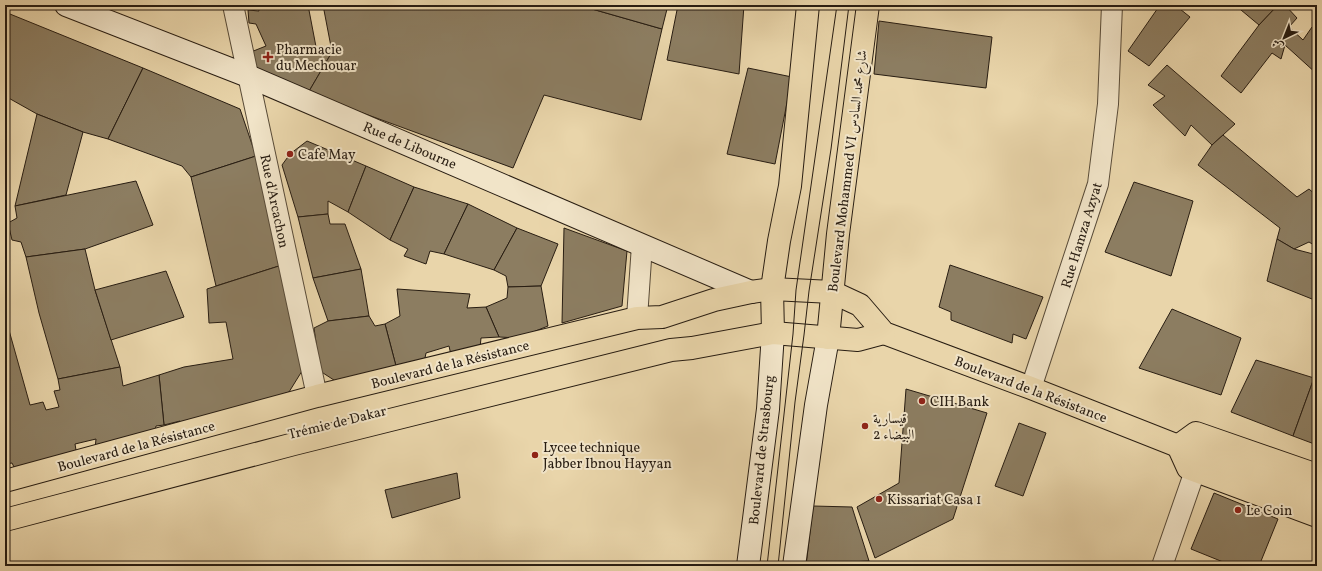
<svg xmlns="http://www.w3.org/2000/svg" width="1322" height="571" font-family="Vollkorn,Amiri,serif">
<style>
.building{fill:#8c7d61;stroke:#281d12}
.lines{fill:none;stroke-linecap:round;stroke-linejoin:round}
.street-casing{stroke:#584b38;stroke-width:22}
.secondary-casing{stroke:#281d12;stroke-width:24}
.primary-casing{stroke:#281d12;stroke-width:24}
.street{stroke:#f1e4c8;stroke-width:20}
.secondary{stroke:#f1e4c8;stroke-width:22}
.primary{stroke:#e9d5aa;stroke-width:22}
.tram{stroke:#281d12;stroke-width:1}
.poi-dot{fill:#8f2418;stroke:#f1e4c8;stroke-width:1.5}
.labels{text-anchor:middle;stroke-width:4;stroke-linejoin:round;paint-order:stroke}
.poi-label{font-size:14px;fill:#281d12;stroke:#f1e4c8;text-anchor:start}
.street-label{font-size:14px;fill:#281d12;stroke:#f1e4c8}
</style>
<rect width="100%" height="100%" fill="#e9d5aa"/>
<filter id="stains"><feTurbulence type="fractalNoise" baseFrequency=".005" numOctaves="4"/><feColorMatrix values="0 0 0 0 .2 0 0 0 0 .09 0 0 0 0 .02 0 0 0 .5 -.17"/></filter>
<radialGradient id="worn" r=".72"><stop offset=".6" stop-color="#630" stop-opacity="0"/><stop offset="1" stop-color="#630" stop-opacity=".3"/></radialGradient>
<!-- building -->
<g class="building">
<polygon points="258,5 308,5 317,52 332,52 308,93 258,75 251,52 266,46 256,24 249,23 248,10 259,11"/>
<polygon points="323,5 578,5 662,29 641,120 544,95 513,168 308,93 332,52"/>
<polygon points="578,5 668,5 662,29"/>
<polygon points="678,5 744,5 739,74 667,60"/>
<polygon points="1160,5 1175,5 1190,17 1149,66 1128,51"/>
<polygon points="1235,5 1278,5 1259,25"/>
<polygon points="1278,5 1285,5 1297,18 1289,27 1303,40 1312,27 1317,31 1317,74 1285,45 1281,59 1272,53 1241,93 1221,76 1259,25"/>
<polygon points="5,12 143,68 108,139 83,132 37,114 5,96"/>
<polygon points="879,21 992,37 986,88 874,74"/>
<polygon points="1167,65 1235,124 1212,145 1191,125 1185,136 1153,105 1165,96 1148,85"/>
<polygon points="143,68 240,109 256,156 191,177 182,166 108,139"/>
<polygon points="748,68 792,77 775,164 727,154"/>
<polygon points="37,114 83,132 66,195 15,206"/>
<polygon points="1223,135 1297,197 1309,189 1317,196 1317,247 1309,242 1294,249 1277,239 1280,228 1198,165 1212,145"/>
<polygon points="307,141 366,166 348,212 328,201 328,214 298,217 282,165 290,154"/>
<polygon points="256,156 282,265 216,286 191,177"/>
<polygon points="366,166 414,187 390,240 348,212"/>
<polygon points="136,181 153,225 85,249 26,257 21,242 12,240 8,223 17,218 15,206"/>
<polygon points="1134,182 1193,201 1171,276 1105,252"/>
<polygon points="414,187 468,204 444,254 430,251 426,264 404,256 408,249 390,240"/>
<polygon points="468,204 517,228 494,270 444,254"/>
<polygon points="328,214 330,224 345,224 361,269 313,278 298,217"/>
<polygon points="517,228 558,244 541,286 508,287 506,276 494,270"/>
<polygon points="564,228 627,251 622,306 562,323"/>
<polygon points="1277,239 1294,249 1317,255 1317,301 1267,281"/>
<polygon points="85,249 95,290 120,367 58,379 39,313 26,257"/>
<polygon points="282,265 302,371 289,392 182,427 180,421 164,425 159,375 184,367 233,359 226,322 209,323 207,289"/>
<polygon points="950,265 1043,297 1026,339 1013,334 1012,343 951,320 951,312 939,307"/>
<polygon points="361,269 369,316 328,321 313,278"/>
<polygon points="166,271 184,317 111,340 95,290"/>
<polygon points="541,286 548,326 518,338 499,337 486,307 507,298 508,287"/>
<polygon points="397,289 470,294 467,308 486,307 499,337 481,338 480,348 451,355 449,346 426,353 424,363 396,366 385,324 400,316"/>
<polygon points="1172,309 1241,338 1221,395 1139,368"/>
<polygon points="5,316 30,405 43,402 46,410 59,407 54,391 60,390 58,379 120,367 123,386 159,375 164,425 156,426 154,435 95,449 96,439 75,444 77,456 15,469 12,463 5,464"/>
<polygon points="369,316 375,326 385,324 396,366 340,384 320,371 314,328 328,321"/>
<polygon points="1256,360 1314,378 1293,436 1231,412"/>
<polygon points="1314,378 1317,379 1317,445 1293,436"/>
<polygon points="906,389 987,413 953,519 875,558 857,507 899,483"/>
<polygon points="1019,423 1046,433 1023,496 995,486"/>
<polygon points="457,473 460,498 392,518 385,490"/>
<polygon points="1214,493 1278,519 1259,566 1233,566 1191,549"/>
<polygon points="813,506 852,507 869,561 849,562 849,566 806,566"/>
</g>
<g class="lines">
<!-- street casing -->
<g class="street-casing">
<g id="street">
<polyline points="233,5 317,396"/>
<polyline points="637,318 642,245"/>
<polyline points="1031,388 1098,184 1108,104 1112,5"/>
<polyline points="1162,566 1195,471"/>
</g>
</g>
<!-- secondary casing -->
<g class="secondary-casing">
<g id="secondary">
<polyline points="66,5 248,76 751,292"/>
<polyline points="748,566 768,409 773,333"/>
<polyline points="794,566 816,405 828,338"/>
</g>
</g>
<!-- primary casing -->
<g class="primary-casing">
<g id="primary">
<polyline points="773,333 772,289 779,241 790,186 808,5"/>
<polyline points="828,338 838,234 868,5"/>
<polyline points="1178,446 1188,468 1317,516"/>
<polyline points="1178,446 1196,433 1317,475"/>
<polyline points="5,481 317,396 637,318 662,317 714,300 751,292 772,289 832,292 860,305 884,333 1031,388 1178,446 1317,495"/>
<polyline points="5,520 294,444 671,350 692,348 773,333 858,340 884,333"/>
</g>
</g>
<!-- street -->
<use href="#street" class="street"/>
<!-- secondary -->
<use href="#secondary" class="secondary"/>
<!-- primary -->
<use href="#primary" class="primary"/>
<!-- tram -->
<g class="tram">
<polyline points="767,566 793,334 796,290 837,5"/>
<polyline points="778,566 795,402 804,335 809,291 831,149 849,5"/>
</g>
</g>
<!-- markers -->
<g class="poi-dot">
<path d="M266 51h4v4h4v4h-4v4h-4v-4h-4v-4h4z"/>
<circle cx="290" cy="154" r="4"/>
<circle cx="922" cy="401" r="4"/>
<circle cx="865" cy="426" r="4"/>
<circle cx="535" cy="455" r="4"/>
<circle cx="879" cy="499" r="4"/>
<circle cx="1238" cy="510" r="4"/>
</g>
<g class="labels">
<!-- poi labels -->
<g class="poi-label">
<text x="276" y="54">Pharmacie<tspan x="276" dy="16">du Mechouar</tspan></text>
<text x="298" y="159">Cafe May</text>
<text x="930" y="406">CIH Bank</text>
<text x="873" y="423">قيسارية<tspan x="873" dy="16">البيضاء 2</tspan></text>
<text x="543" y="452">Lycee technique<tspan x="543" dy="16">Jabber Ibnou Hayyan</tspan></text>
<text x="887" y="504">Kissariat Casa 1</text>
<text x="1246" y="515">Le Coin</text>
</g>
<!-- street labels -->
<g class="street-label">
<text transform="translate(410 145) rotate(23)" y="5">Rue de Libourne</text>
<text transform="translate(847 171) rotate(-83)" y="5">Boulevard Mohammed VI شارع محمد السادس</text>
<text transform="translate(275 201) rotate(78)" y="5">Rue d'Arcachon</text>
<text transform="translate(1081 235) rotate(-73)" y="5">Rue Hamza Azyat</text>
<text transform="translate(450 364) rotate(-14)" y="5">Boulevard de la Résistance</text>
<text transform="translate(1031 389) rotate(21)" y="5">Boulevard de la Résistance</text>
<text transform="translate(337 422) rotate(-14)" y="5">Trémie de Dakar</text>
<text transform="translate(136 446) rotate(-15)" y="5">Boulevard de la Résistance</text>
<text transform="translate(761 450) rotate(-84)" y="5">Boulevard de Strasbourg</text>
</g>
</g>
<!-- margin -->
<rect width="1322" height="571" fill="none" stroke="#e9d5aa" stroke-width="20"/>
<rect x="6" y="6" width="1310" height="559" fill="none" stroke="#281d12" stroke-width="2"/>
<rect x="10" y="10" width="1302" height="551" fill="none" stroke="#281d12"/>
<!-- north arrow -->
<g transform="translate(1284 38) rotate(223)" stroke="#f1e4c8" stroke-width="3" paint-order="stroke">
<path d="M0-3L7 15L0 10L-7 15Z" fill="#281d12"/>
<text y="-6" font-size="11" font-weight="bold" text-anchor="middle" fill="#281d12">ش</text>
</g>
<rect width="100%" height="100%" filter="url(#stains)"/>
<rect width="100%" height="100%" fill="url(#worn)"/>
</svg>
